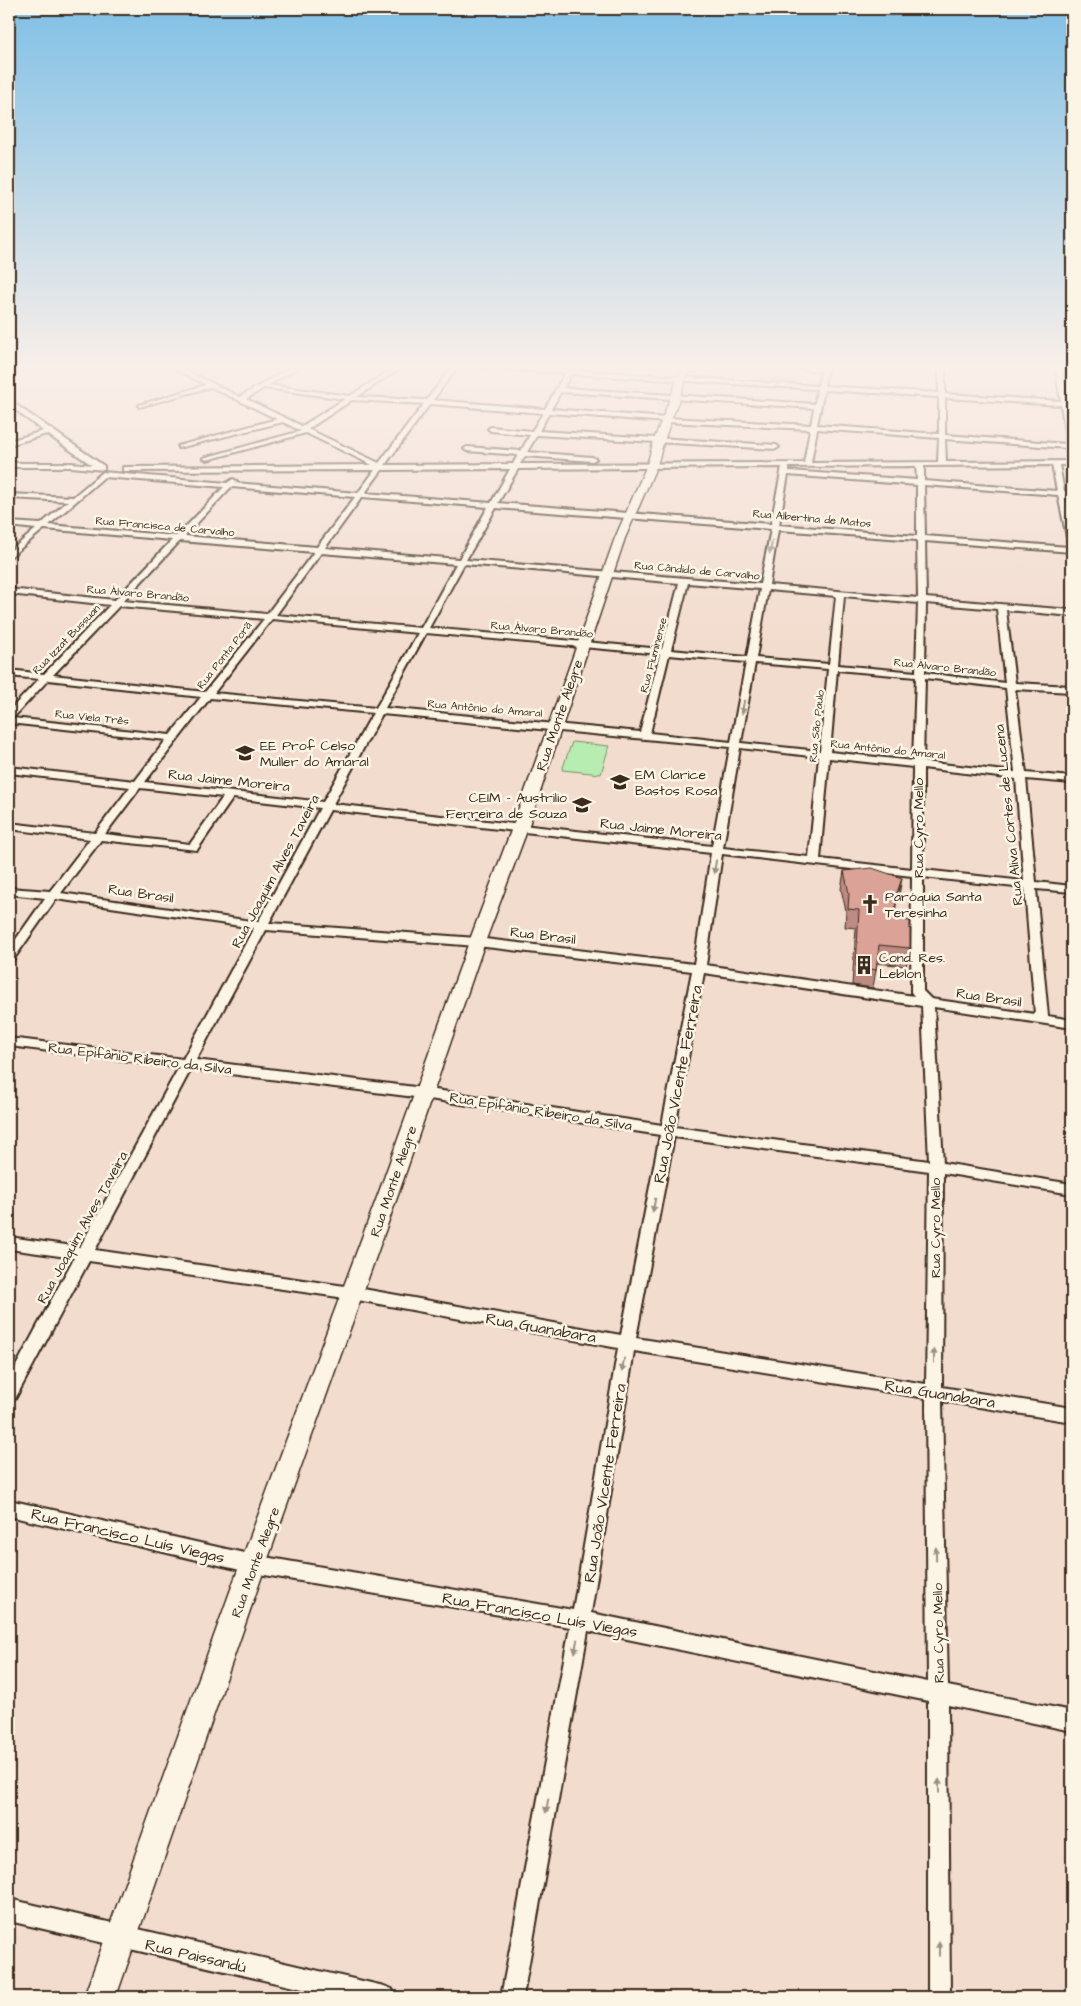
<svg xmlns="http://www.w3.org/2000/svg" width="1081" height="2006" font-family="'Architects Daughter',sans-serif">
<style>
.green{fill:#b7edb0;stroke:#798c67}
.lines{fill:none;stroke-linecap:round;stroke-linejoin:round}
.street-casing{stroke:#3b2a1e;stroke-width:4}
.secondary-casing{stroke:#3b2a1e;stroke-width:3}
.street{fill:#fcf5e5;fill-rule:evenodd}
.secondary{fill:#fcf5e5;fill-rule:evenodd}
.wall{fill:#bc8b82;stroke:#3b2a1e}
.shaded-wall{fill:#99716a;stroke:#3b2a1e}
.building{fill:#dba297;stroke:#3b2a1e}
.oneway{fill:#9c9082}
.labels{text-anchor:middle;stroke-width:5;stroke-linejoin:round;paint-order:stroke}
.far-street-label{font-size:11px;fill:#3b2a1e;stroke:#fcf5e5}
.street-label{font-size:14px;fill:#3b2a1e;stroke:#fcf5e5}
.poi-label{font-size:14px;fill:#3b2a1e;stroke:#fcf5e5;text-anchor:start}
.near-street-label{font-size:16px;fill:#3b2a1e;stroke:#fcf5e5}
</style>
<rect width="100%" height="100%" fill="#f2dcce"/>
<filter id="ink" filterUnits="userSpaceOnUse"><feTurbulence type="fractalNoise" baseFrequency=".02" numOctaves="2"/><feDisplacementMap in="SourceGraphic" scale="10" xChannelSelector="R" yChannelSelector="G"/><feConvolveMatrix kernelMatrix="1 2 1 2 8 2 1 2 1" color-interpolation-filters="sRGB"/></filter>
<g filter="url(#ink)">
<!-- green -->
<polygon class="green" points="572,742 609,746 601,774 562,770"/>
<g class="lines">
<!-- street casing -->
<g class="street-casing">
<g id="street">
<path d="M167 365H175L240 397 294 365H302L269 385 350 396 398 365H405L357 397 427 400 453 365H459L433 400 545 409 565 373 467 367 464 365 567 370 570 365H576L573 370 818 386 821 371 760 365 822 367V365H828L824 386 939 393V365H945V394L1061 401 1055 367 1048 365H1072V369L1062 368 1067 402H1072V406H1068L1072 432V454L1070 453 1068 448 945 439 946 462 1072 461V465H1059L1064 491 1072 492V496H1065L1072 528V552L925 541 926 598 1072 610V616L1006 610 1015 683 1072 686V692L1015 689 1026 773 1072 777V783L1026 779 1036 882 1072 886V892L1036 889 1048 1016 1072 1020V1028L934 1007 943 1163 1072 1184V1194L943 1173 942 1387 1072 1408V1422L942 1401 948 1686 1072 1711V1731L948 1705 950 1997H928V1701L588 1631 523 1997H501L570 1627 253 1573 9 1516V1500L253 1555 573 1610 618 1348 352 1299 89 1261 15 1399 9 1401V1379L74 1258 9 1249V1237L80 1247 179 1067 9 1046V1038L183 1059 254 928 56 899 13 960 9 961V949L45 898 9 894V888L50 891 90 839 9 829V823L95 833 130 787 9 773V767L135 781 166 740 9 723V711L39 679 9 676V670L44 674 110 605 9 594V589L115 600 172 540 44 529 9 558V552L36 529 9 526V522L41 524 68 501 9 498V494L73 497 103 472 227 483 233 479 237 481 235 483 358 493 375 470 123 471V467H126L372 465 306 433 207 460 203 458 301 431 283 422 178 448V446L277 419 211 387 139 407V405L206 385ZM571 374 817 389 815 404 563 388ZM264 388 345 399 302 426 246 399ZM824 390 939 397V434L817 425ZM561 392 814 408 811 425 666 418 551 409ZM945 398 1061 405 1067 444 945 435ZM352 400 424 404 379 463 308 429ZM430 404 543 413 532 431 491 427 488 429 491 431 530 435 521 451 467 447 464 449 467 451 518 455 513 464 385 465ZM549 413 666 422 810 429 804 463 520 464 525 456 592 461 596 459 592 457 527 452 537 435 776 449 779 447 776 445 539 431ZM817 429 939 438 938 462 811 463ZM1052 465 1057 491 924 481V466ZM916 466 917 480 789 471V467ZM782 467 771 524 498 503 518 469ZM510 469 491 503 365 493 382 470ZM788 475 917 485V536L779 525ZM104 477 224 487 177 536 49 525ZM924 485 1058 495 1069 547 925 536ZM231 487 355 497 317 547 185 536ZM362 497 488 507 459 559 325 548ZM496 508 771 529 760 584 466 560ZM778 530 917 540 918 598 769 585ZM180 541 314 552 267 614 123 601ZM321 553 456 564 421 628 276 615ZM464 564 679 583 662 649 429 628ZM688 583 760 589 747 657 671 650ZM768 590 836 596 829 664 756 658ZM844 596 918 603 916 672 838 665ZM926 603 997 609 1005 683 925 673ZM119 606 264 619 205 692 53 675ZM272 619 418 633 376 708 214 693ZM426 633 660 654 640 732 385 708ZM669 655 746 662 731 742 650 733ZM755 663 828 669 820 751 741 743ZM837 670 916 677 913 761 830 752ZM925 678 1006 688 1015 772 923 762ZM48 680 201 697 170 735 13 718ZM210 698 373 713 323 802 145 782ZM382 714 730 747 712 846 333 804ZM740 748 819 757 809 857 723 848ZM829 758 913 767 912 869 820 859ZM923 768 1016 779 1024 881 923 870ZM140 788 223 797 190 844 105 834ZM233 798 320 808 258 922 61 893 101 840 197 850ZM330 810 711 853 694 964 477 938 269 923ZM722 854 912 876 911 992 914 996 706 965ZM923 877 1025 888 1035 1014 931 999 923 991ZM266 930 477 946 692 971 662 1125 423 1088 196 1060ZM704 973 922 1006 929 1161 675 1127ZM191 1069 423 1098 660 1135 621 1335 352 1287 95 1250ZM674 1137 929 1171 926 1384 636 1338ZM634 1351 926 1398 928 1682 591 1613Z"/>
<polygon points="9,400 104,466 104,470 71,467 9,467 9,463 71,463 92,465 47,434 9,445 9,441 43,431 9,405"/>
<polygon points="9,1899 384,1986 392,1989 395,1997 337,1997 9,1921"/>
</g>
</g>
<!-- secondary casing -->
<g class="secondary-casing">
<polygon id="secondary" points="683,365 691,365 664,440 657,465 625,538 528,828 485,942 399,1192 266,1564 116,1997 84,1997 240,1564 379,1192 469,942 512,828 615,538 647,465 654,440"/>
</g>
<!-- street -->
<use href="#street" class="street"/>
<!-- secondary -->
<use href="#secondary" class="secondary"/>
</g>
<!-- wall -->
<polygon class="wall" points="844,871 899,896 896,905 895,919 910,948 906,966 877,963 873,988 852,985 856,928 845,927 846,911 841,889"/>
<!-- shaded-wall -->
<polygon class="shaded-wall" points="902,878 899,896 892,914 896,896"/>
<!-- building -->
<polygon class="building" points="872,868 902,878 896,896 895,919 910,921 910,948 879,945 876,970 856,966 859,910 848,909 849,893 844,871"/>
<!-- one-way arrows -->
<defs><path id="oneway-solid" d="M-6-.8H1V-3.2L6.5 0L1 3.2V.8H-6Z" transform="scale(1.25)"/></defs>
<g class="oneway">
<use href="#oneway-solid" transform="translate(771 547) rotate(101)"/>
<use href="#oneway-solid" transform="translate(743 707) rotate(100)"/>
<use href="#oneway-solid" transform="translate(715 867) rotate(99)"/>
<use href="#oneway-solid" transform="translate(654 1205) rotate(101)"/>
<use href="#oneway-solid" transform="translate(934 1356) rotate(-90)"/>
<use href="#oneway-solid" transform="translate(623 1365) rotate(100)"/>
<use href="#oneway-solid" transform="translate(936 1554) rotate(-91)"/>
<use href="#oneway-solid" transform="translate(576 1646) rotate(100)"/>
<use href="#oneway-solid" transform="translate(939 1786) rotate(-90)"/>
<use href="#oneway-solid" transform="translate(547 1806) rotate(100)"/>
<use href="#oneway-solid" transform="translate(939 1949) rotate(-90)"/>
</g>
</g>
<!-- sky -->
<linearGradient id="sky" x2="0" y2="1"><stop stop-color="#80c0e6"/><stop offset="0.57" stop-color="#f9efe9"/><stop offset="1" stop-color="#f9efe9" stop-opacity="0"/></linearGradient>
<rect width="1081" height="646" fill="url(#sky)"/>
<!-- icons -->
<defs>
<g id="school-bare" transform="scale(1.5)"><path d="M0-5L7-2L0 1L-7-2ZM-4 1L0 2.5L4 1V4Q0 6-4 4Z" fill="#3b2a1e" stroke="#fcf5e5" stroke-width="2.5" paint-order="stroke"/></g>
<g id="church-bare" transform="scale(1.5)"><path d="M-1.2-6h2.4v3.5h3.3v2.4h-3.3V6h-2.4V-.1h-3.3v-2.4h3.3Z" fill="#3b2a1e" stroke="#fcf5e5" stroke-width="2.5" paint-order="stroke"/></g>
<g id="building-bare" transform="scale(1.5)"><path d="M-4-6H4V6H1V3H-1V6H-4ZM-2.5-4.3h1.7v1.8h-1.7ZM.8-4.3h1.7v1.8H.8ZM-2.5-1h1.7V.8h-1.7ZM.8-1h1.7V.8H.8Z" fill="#3b2a1e" stroke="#fcf5e5" stroke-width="2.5" paint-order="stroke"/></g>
</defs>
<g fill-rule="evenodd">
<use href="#school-bare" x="245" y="753"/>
<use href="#school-bare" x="620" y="782"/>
<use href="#school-bare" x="582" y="805"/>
<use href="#church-bare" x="870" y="904"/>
<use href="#building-bare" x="864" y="965"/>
</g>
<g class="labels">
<!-- far-street labels -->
<g class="far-street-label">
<text transform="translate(812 518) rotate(5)" y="4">Rua Albertina de Matos</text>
<text transform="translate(165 526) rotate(5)" y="4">Rua Francisca de Carvalho</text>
<text transform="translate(697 570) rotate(5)" y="4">Rua Cândido de Carvalho</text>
<text transform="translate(138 593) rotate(5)" y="4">Rua Álvaro Brandão</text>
<text transform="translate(542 629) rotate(5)" y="4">Rua Álvaro Brandão</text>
<text transform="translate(66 639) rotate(-46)" y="4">Rua Izzat Bussuan</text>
<text transform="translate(224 655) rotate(-52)" y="4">Rua Ponta Porã</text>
<text transform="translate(653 655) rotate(-75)" y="4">Rua Fluminense</text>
<text transform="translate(945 667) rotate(6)" y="4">Rua Álvaro Brandão</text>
<text transform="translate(485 708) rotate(5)" y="4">Rua Antônio do Amaral</text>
<text transform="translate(92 717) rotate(6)" y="4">Rua Viela Três</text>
<text transform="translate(816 726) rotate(-84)" y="4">Rua São Paulo</text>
<text transform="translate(888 749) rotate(6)" y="4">Rua Antônio do Amaral</text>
</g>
<!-- street labels -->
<g class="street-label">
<text transform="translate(559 715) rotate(-71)" y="5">Rua Monte Alegre</text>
<text transform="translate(229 780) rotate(6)" y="5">Rua Jaime Moreira</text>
<text transform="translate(1008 815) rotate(-96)" y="5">Rua Aliva Cortes de Lucena</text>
<text transform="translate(918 828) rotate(-90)" y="5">Rua Cyro Mello</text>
<text transform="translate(661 829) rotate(6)" y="5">Rua Jaime Moreira</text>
<text transform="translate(275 871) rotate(-62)" y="5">Rua Joaquim Alves Taveira</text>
<text transform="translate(141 893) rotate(8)" y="5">Rua Brasil</text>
<text transform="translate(543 935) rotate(7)" y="5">Rua Brasil</text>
<text transform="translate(989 997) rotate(8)" y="5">Rua Brasil</text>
<text transform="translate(140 1058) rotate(7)" y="5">Rua Epifânio Ribeiro da Silva</text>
<text transform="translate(541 1111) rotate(9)" y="5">Rua Epifânio Ribeiro da Silva</text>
<text transform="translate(393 1181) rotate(-71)" y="5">Rua Monte Alegre</text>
<text transform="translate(82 1227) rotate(-61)" y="5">Rua Joaquim Alves Taveira</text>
<text transform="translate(935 1228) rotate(-90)" y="5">Rua Cyro Mello</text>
<text transform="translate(255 1562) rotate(-70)" y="5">Rua Monte Alegre</text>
<text transform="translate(938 1633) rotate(-91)" y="5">Rua Cyro Mello</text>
</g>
<!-- poi labels -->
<g class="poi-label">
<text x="260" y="750">EE Prof Celso<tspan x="260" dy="16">Muller do Amaral</tspan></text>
<text x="635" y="779">EM Clarice<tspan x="635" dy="16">Bastos Rosa</tspan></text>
<text x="567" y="802" text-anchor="end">CEIM - Austrilio<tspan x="567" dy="16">Ferreira de Souza</tspan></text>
<text x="885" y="901">Paróquia Santa<tspan x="885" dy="16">Teresinha</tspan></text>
<text x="879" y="962">Cond. Res.<tspan x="879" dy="16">Leblon</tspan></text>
</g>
<!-- near-street labels -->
<g class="near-street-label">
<text transform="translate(677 1084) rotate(-79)" y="6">Rua João Vicente Ferreira</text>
<text transform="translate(541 1327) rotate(10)" y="6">Rua Guanabara</text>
<text transform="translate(940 1393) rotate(9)" y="6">Rua Guanabara</text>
<text transform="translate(604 1483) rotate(-81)" y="6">Rua João Vicente Ferreira</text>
<text transform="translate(128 1535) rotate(13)" y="6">Rua Francisco Luís Viegas</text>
<text transform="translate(540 1614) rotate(10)" y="6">Rua Francisco Luís Viegas</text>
<text transform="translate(196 1955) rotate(13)" y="6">Rua Paissandú</text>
</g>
</g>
<!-- margin -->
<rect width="1081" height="2006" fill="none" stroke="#fcf5e5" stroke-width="30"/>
<rect x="15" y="15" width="1051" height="1976" fill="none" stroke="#3b2a1e" stroke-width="2" filter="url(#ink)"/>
</svg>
